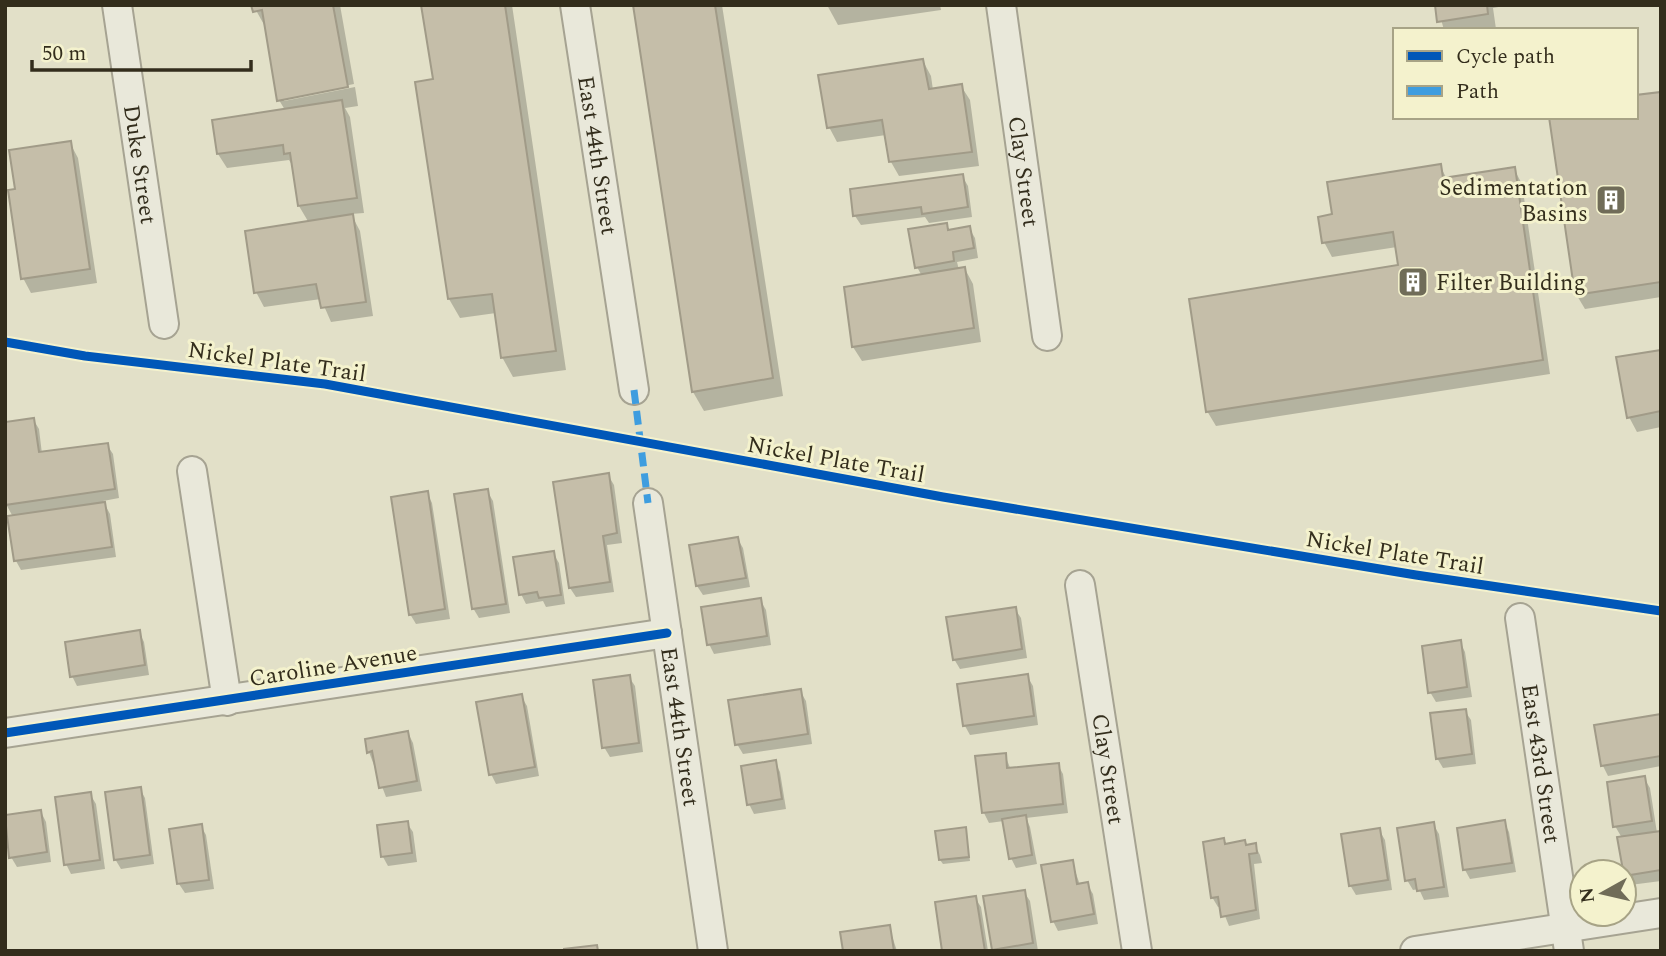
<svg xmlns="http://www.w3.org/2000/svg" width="1666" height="956" font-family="Spectral,serif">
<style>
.shadow{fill:#0003}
.building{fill:#c5bea9;stroke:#a19b88;stroke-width:2}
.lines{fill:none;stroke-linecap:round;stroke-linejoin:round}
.minor-casing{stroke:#a6a392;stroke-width:32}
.minor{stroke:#e9e8da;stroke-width:28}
.quiet{stroke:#3e9ddf;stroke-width:7;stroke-dasharray:14 7;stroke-linecap:butt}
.cycleway-casing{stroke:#f4f2cd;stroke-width:13}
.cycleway{stroke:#0057b8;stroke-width:9}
.labels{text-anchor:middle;stroke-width:6;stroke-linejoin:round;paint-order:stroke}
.street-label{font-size:23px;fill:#332d1c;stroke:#f4f2cd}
.poi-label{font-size:23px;fill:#332d1c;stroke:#f4f2cd;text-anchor:end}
</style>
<rect width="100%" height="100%" fill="#e2e0c8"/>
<!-- shadow -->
<g class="shadow">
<polygon points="253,5 340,5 354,84 284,98 284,101 355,87 358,106 345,108 350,117 364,213 351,214 360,231 373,316 331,322 321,299 264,307 256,292 309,223 299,206 294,168 289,160 227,168 218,154 214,121 285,110 279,100 267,30"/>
<polygon points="423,5 512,5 566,370 513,377 502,357 496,313 460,318 449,299 435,80"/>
<polygon points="635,5 722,5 783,396 704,411 693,392"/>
<polygon points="827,5 940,5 941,10 838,25"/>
<polygon points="1437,5 1510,5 1493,8 1496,29 1488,30 1444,30"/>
<polygon points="923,61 931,76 933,90 961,86 970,100 979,166 899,176 891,162 886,135 837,142 829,127"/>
<polygon points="1661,93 1661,297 1585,309 1576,294 1636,117"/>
<polygon points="70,143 78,158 97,283 31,293 23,278 17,190"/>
<polygon points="1440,166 1447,179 1514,169 1522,184 1550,374 1216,426 1207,411 1400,267 1397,247 1332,257 1324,242 1334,215"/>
<polygon points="962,176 968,186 972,217 929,223 925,217 861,225 855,216 852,191"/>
<polygon points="946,225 950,231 969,228 975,238 978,258 957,262 959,270 965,269 973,284 981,342 862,361 853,347 922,276 917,267"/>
<polygon points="1661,351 1661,427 1637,432 1629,417"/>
<polygon points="33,419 39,429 42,454 107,445 113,454 119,498 103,501 110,514 116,557 21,570 16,561 13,517 6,504"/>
<polygon points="608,475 614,485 622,543 607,545 614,592 576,597 570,588"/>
<polygon points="487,491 493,501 510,613 479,618 473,608"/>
<polygon points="427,493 432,503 450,619 416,624 410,614"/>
<polygon points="737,538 743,548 750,587 703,595 697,586"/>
<polygon points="553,553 559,563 565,604 546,607 543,601 526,604 521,594"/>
<polygon points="760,600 766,610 771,645 714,654 709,644"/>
<polygon points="1015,609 1021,618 1027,658 960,669 954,659"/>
<polygon points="139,632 144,642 149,675 77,686 72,676"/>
<polygon points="1460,642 1465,652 1472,697 1436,702 1430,692"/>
<polygon points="1027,676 1033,686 1038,725 970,735 965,726"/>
<polygon points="629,677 635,686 643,752 610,757 604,747"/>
<polygon points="800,691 806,701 812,744 743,754 737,744"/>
<polygon points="521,696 527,706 539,776 496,784 491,774"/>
<polygon points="1465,711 1471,720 1476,764 1443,768 1437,758"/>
<polygon points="1661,715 1661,766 1608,776 1603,766 1596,727"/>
<polygon points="408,733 413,743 422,791 386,797 369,752"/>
<polygon points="1005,755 1011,770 1058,765 1063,774 1068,813 1026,818 1030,827 1037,864 1016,868 1011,858 1004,821 989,823 984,813 977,758"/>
<polygon points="775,762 780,772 786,809 754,814 749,804"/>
<polygon points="1644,778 1650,788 1657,833 1661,833 1661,881 1630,885 1625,876 1622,838 1615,826"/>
<polygon points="140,789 145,798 154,864 121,869 115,859"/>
<polygon points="90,794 96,804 105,869 71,874 66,864"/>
<polygon points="41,812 46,822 51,862 17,867 11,857"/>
<polygon points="1504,822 1509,832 1516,872 1470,879 1465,870 1459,829"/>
<polygon points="407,823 413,832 417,862 388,866 383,857"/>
<polygon points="1433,824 1439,834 1449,897 1424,900 1419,889 1413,890 1407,880"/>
<polygon points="201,826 206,835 214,889 185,893 179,884"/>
<polygon points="965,829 970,861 943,864 940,860"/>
<polygon points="1379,830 1385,840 1392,890 1356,895 1350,885"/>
<polygon points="1224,840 1227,845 1244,842 1247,846 1255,845 1260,855 1262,863 1254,864 1260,919 1229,926 1221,906 1218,907 1212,897"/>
<polygon points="1072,862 1080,885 1087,884 1093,894 1098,924 1058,931 1053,921"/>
<polygon points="1024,892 1030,901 1038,951 994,951"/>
<polygon points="975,898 981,907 988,951 944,951"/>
<polygon points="889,927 897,951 844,951"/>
</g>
<!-- building -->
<g class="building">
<polygon points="251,5 333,5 348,87 277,101 262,10 253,12"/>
<polygon points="421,5 505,5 556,351 501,358 492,294 448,299 415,82 433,79"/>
<polygon points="633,5 715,5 773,378 692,392"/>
<polygon points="1435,5 1487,5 1488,14 1437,22"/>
<polygon points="923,59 929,89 962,84 972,152 889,162 882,120 827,128 818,75"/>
<polygon points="1661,92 1661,282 1575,295 1549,117 1636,117 1636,95"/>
<polygon points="342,100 357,198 298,206 290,153 284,154 283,145 217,154 212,120"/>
<polygon points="71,141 90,269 21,279 8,190 15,189 9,150"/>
<polygon points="1441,164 1443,178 1515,167 1543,360 1206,412 1189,299 1398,265 1393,232 1322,243 1318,217 1332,214 1327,182"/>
<polygon points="963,174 968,207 922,214 921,207 853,216 850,189"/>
<polygon points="353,214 366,302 321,308 316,284 254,293 245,231"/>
<polygon points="947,223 948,230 970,226 974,248 953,252 954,261 915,268 908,229"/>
<polygon points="965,267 974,328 852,347 844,287"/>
<polygon points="1661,350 1661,411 1627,418 1616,357"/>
<polygon points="34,418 39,452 108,443 115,489 5,505 5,422"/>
<polygon points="609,473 617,533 603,536 610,582 569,588 553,482"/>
<polygon points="488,489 506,604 472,609 454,494"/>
<polygon points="428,491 445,609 409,615 391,497"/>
<polygon points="105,502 112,547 14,561 7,516"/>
<polygon points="738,537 746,578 696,586 689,545"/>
<polygon points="554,551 561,595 539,598 537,592 519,595 513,557"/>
<polygon points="761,598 767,636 707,645 701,607"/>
<polygon points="1016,607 1022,649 953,660 946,617"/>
<polygon points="140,630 145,665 70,677 65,642"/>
<polygon points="1461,640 1467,687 1428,693 1422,646"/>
<polygon points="1028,674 1034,716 963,726 957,684"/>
<polygon points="630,675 639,743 602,748 593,680"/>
<polygon points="801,689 808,734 735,745 728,700"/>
<polygon points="522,694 535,767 489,775 476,702"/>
<polygon points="1466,709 1472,754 1436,759 1430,713"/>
<polygon points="1661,714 1661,756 1601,766 1594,725"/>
<polygon points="408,731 417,781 379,788 372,751 367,753 365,739"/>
<polygon points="1006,753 1007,768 1059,763 1063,804 982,813 975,756"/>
<polygon points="776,760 782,799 747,805 741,766"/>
<polygon points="1645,776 1652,821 1613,827 1607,782"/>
<polygon points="141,787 150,855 114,860 105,792"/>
<polygon points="91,792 100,860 64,865 55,797"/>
<polygon points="41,810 47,852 9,858 5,815"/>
<polygon points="1026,815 1032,855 1009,859 1002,819"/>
<polygon points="1505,820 1512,863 1463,870 1457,828"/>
<polygon points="408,821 412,853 381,857 377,825"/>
<polygon points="1434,822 1444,887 1417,891 1415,879 1405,881 1397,828"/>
<polygon points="202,824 209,880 177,884 169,829"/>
<polygon points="966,827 969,857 939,860 935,831"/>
<polygon points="1380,828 1388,880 1349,886 1341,834"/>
<polygon points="1661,831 1661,870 1624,876 1617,837"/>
<polygon points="1224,838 1225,844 1245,840 1246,845 1256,843 1257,853 1249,854 1256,910 1221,917 1218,897 1211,898 1203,842"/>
<polygon points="1073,860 1077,884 1088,882 1094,914 1051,922 1041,865"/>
<polygon points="1025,890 1033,943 992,950 983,896"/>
<polygon points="976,896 985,951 942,951 935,902"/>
<polygon points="890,925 894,951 843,951 840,932"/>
<polygon points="597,945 598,951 564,951 564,949"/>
</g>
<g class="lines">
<!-- minor casing -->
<g class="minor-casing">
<g id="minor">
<path id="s1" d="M117 5 164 324"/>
<path id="s2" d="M575 5 634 390"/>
<path id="s3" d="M1001 5 1047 336"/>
<polyline points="192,471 227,701"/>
<path id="s4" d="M648 503 713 951"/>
<path id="s5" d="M1080 585 1137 951"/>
<path id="s6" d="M1520 618 1569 951"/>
<polyline points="5,733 667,633"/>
<polyline points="1415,951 1661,913"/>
</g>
</g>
<!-- minor -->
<use href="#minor" class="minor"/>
<!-- quiet -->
<polyline class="quiet" points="634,390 648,503"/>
<!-- cycleway casing -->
<g class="cycleway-casing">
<g id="cycleway">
<polyline points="5,342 85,356 325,384 943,497 1416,575 1661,611"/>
<polyline points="5,733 667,633"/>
</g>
</g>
<!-- cycleway -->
<use href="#cycleway" class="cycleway"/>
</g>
<!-- icons -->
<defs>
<g id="building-square" transform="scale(1.575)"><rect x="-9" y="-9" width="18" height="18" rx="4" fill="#706c58" stroke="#f4f2cd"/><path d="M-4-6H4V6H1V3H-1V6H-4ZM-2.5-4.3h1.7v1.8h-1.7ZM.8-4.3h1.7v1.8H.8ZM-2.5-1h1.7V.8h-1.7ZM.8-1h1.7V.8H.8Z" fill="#fff"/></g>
</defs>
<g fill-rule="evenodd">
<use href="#building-square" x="1611" y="200"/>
<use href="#building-square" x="1413" y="282"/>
</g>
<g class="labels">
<!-- street labels -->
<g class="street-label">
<text dy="8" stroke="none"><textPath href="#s2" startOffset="152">East 44th Street</textPath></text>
<text dy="8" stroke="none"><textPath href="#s1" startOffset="161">Duke Street</textPath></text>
<text dy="8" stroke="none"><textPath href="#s3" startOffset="168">Clay Street</textPath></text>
<text transform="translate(277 361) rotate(8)" y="8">Nickel Plate Trail</text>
<text transform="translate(836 459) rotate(10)" y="8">Nickel Plate Trail</text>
<text transform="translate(1395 552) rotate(9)" y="8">Nickel Plate Trail</text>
<text transform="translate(333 665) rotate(-9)" y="8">Caroline Avenue</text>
<text dy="8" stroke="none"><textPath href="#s4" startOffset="226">East 44th Street</textPath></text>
<text dy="8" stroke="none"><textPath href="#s6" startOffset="147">East 43rd Street</textPath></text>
<text dy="8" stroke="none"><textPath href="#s5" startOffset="186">Clay Street</textPath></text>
</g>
<!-- poi labels -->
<g class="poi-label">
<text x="1588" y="195">Sedimentation<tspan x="1588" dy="26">Basins</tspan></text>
<text x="1436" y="290" text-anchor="start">Filter Building</text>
</g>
</g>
<!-- border -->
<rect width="1666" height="956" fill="none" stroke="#332d1c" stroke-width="14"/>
<!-- legend -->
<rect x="1393" y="28" width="245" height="91" fill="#f4f2cd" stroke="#a7a386" stroke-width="2"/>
<rect x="1407" y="51" width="35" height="10" fill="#0057b8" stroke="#a7a386" stroke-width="2"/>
<text x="1456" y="63" font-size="21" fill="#332d1c">Cycle path</text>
<rect x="1407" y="86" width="35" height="10" fill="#3e9ddf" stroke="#a7a386" stroke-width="2"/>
<text x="1456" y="98" font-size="21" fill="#332d1c">Path</text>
<!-- north arrow -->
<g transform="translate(1603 893) rotate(262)"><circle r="33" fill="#f4f2cd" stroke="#a7a386" stroke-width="2"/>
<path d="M0-5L12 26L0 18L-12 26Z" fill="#706c58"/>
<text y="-10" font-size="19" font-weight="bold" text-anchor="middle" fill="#332d1c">N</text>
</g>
<!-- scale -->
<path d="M32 60v10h219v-10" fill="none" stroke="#332d1c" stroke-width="3.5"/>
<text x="42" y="60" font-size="21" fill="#332d1c" stroke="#f4f2cd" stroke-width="5" paint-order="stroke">50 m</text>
</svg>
